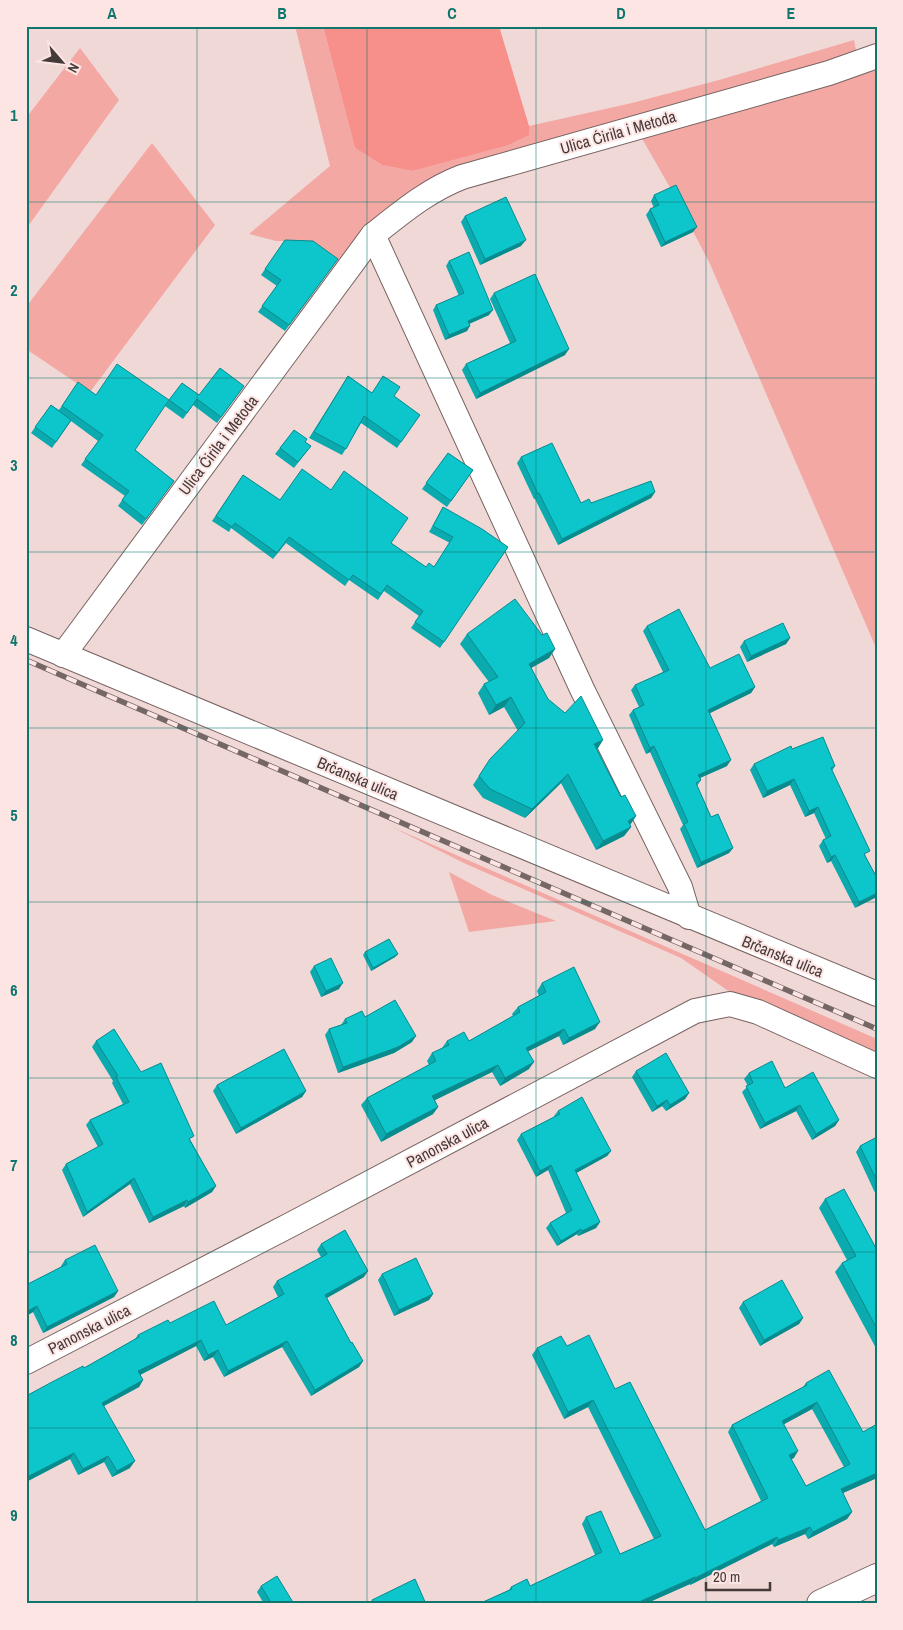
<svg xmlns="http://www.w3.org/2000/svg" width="903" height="1630" font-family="'Archivo Narrow',sans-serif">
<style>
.green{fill:#f3a8a3}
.forest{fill:#f78f8b}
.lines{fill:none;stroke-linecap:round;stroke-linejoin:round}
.street-casing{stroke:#776361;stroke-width:26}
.secondary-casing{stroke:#776361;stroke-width:30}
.street{stroke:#fff;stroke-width:24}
.secondary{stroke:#fff;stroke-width:28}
.rail-casing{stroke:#746765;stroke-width:5.5}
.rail{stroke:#fde5e3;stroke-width:4;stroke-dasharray:11;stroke-linecap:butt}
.wall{fill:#0baaaf;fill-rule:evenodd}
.shaded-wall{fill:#098b8e}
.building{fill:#0dc6cb;stroke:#098b8e;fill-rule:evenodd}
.grid{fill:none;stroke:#0f766e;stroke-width:1;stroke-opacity:0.55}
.labels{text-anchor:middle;stroke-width:4;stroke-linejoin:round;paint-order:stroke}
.street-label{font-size:16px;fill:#433a39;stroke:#fde5e3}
.neatline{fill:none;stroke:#0f766e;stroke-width:2}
.grid-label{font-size:16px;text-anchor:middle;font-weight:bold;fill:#0f766e}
</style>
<rect width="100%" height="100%" fill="#f0d8d6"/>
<!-- green -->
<g class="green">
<polygon points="295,26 323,26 355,148 382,165 412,171 529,135 529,126 632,103 719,80 854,40 857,55 664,111 578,131 520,149 339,261 313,241 276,241 249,234 330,166"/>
<polygon points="80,48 119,100 26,229 26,118"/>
<polygon points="877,65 877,650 710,264 672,191 640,135"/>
<polygon points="152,143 215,225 90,392 26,349 26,307"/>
<polygon points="392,827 877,1039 877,1057 755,1001 727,990 681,958 466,864"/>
<polygon points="449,872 492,895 556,921 469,932"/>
</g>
<!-- forest -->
<polygon class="forest" points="323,26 499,26 529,126 529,135 508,145 412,171 382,165 355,148"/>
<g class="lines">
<!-- street casing -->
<g class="street-casing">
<g id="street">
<polyline points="373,235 582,689 680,887 689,917"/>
<polyline points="26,639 877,994"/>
<path d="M63 655 373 235C401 213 428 190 462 177L829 73 877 56"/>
<polyline points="26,1362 292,1224 695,1011 730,1004 758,1012 877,1066"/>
</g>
</g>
<!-- secondary casing -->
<g class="secondary-casing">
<polyline id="secondary" points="821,1604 877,1578"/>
</g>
<!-- street -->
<use href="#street" class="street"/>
<!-- secondary -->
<use href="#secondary" class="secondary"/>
<!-- rail casing -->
<g class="rail-casing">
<polyline id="rail" points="26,660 877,1029"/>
</g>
<!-- rail -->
<use href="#rail" class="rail"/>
</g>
<!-- wall -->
<g class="wall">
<polygon points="654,195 693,232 661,247 646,215 650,209 654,208 651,201"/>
<polygon points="465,216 521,246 480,265 461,222"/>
<polygon points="285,240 338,259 285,331 258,312 277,286 261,275"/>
<polygon points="449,261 489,315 469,324 467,331 445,340 433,310 436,305 459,296 446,266"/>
<polygon points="494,293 565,355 476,399 462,370 466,364 510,343 490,299"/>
<polygon points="348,376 372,393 394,396 420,415 397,448 361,423 342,455 309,438"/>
<polygon points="78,382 135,450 174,481 142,525 118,506 125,496 81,465 98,441 71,421 52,448 31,433 51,405 59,410"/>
<polygon points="182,383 199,395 244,386 217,423 193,405 183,419 165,406"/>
<polygon points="294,430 305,442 311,446 294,468 275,454"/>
<polygon points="448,453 473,470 447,507 422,489"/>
<polygon points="521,457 581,503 591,503 655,492 651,498 558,545 535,499 534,499 517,463"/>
<polygon points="243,475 280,500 391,543 426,567 434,567 450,543 429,532 443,507 508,547 440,648 411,628 419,616 384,591 378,600 349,580 345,586 286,543 273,559 231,528 229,532 212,521"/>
<polygon points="647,626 710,668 755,687 751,693 710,713 727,766 700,778 701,780 697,786 711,817 733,848 729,853 697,868 680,829 683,825 650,752 646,754 629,715 633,710 639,707 631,690 635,685 663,672 643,631"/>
<polygon points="467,634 542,635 555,649 549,658 531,668 548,699 597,749 621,797 636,816 630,825 631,827 624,836 596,850 561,783 525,818 483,798 473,785 490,759 518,731 504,707 489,715 478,693 484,684 489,682 460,644"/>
<polygon points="790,638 786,644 747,662 740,647 744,641"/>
<polygon points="792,749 835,766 832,771 866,857 877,878 855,908 831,861 827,863 819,846 823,840 826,839 814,813 805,817 790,785 763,798 750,770 754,764"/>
<polygon points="365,952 398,954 395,957 371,971 363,955"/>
<polygon points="314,966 339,989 321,997 310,972"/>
<polygon points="542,983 595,1029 563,1045 559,1036 528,1051 529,1069 500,1086 492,1072 435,1100 438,1107 433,1114 381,1142 361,1105 367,1098 429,1065 427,1061 432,1053 442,1048 447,1041 469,1041 513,1016 512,1014 518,1007 539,996 537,991"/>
<polygon points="365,1017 412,1042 394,1053 338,1073 325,1035 329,1029 341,1025 345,1019"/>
<polygon points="96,1041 141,1072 191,1141 216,1186 212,1192 185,1208 184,1206 149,1223 130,1184 83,1217 62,1170 66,1164 98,1147 86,1125 90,1120 123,1104 112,1083 113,1081 92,1047"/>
<polygon points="636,1071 689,1093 685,1099 666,1111 662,1106 652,1112 632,1077"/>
<polygon points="749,1073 785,1088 839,1120 835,1126 812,1140 796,1111 760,1129 742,1092 748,1086 744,1079"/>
<polygon points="217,1085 306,1091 302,1097 236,1134 213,1091"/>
<polygon points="558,1111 611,1151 607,1156 576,1173 600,1222 596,1228 578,1236 577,1234 557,1246 546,1228 550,1223 566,1213 548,1170 536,1177 517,1140 521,1134 554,1117 554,1116"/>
<polygon points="877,1137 877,1194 876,1195 856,1152 860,1146"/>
<polygon points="825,1199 877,1250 877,1350 835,1272 842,1263 847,1260 819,1208"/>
<polygon points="321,1244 364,1277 327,1298 351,1343 363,1361 359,1367 311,1396 282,1347 224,1377 213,1357 204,1361 196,1346 140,1375 143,1380 139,1387 104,1406 130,1468 112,1477 104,1462 78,1475 70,1459 26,1482 26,1396 84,1368 135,1339 138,1335 170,1323 226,1325 278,1297 273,1287 277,1281 321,1257 317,1250"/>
<polygon points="65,1260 118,1291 114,1297 43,1333 33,1312 26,1316 26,1285 61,1267 61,1266"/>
<polygon points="382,1274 433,1294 429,1300 394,1316 378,1280"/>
<polygon points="743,1302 803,1318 799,1324 760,1346 739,1308"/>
<path d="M567 1346 615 1389 705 1530 761 1501 728 1432 732 1425 803 1387 806 1383 863 1432 877 1424V1478L843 1493 852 1512 847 1519 808 1539 805 1534 774 1547 772 1544 690 1585V1584L645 1604H482L483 1602 509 1590 511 1587 530 1586 595 1555 582 1524 586 1517 620 1554 654 1539 588 1407 564 1419 532 1355 537 1348ZM812 1409 844 1467 806 1486 791 1459 794 1458 784 1424Z"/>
<polygon points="261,1586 294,1604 264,1604 257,1592"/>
<polygon points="372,1600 426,1604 370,1604"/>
</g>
<!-- shaded-wall -->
<g class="shaded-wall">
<polygon points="697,227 693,232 661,247 665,242"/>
<polygon points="526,240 521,246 480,265 485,259"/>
<polygon points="493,310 489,315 464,326 468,321"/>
<polygon points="470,326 467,331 445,340 449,335"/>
<polygon points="569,349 565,355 476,399 480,393"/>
<polygon points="655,492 651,498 558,545 562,539"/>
<polygon points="790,638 786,644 747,662 751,656"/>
<polygon points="555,649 549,658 522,673 529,664"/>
<polygon points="755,687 751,693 704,716 708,710"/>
<polygon points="511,697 504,707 489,715 496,705"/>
<polygon points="603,740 597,750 594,744"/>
<polygon points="654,746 650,752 646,754 650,748"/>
<polygon points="731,760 727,766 695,780 698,775"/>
<polygon points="568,774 561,783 525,818 532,809"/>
<polygon points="794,779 790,785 763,798 767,791"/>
<polygon points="818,807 814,813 805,817 809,811"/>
<polygon points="636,816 630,825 628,821"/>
<polygon points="631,827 624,836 596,850 603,841"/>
<polygon points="733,848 729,853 697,868 701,862"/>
<polygon points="835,855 831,861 827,863 831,857"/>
<polygon points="877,893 877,897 855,908 859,902"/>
<polygon points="398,954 395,957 371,971 373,968"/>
<polygon points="343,983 339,989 321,997 326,991"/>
<polygon points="600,1022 595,1029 563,1045 569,1038"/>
<polygon points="564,1029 559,1036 521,1055 526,1048"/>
<polygon points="416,1036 412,1042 394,1053 338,1073 343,1067"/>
<polygon points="534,1062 529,1069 500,1086 505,1078"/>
<polygon points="498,1065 492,1072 427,1104 432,1096"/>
<polygon points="306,1091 302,1097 236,1134 241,1128"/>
<polygon points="689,1093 685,1099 666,1111 670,1105"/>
<polygon points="667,1100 662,1106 652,1112 657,1106"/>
<polygon points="800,1105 796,1111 760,1129 765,1123"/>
<polygon points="438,1107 433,1114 381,1142 386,1134"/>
<polygon points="839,1120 835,1126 812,1140 816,1134"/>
<polygon points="611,1151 607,1156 571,1176 575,1170"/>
<polygon points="551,1165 548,1170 536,1177 540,1171"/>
<polygon points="134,1178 130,1184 83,1217 87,1212"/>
<polygon points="216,1186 212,1192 185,1208 188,1202"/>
<polygon points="187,1200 184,1206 149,1223 153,1217"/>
<polygon points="600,1222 596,1228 578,1236 582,1231"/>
<polygon points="581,1229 577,1234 557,1246 561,1241"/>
<polygon points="368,1271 364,1277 321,1301 325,1295"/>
<polygon points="118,1291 114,1297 43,1333 47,1327"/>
<polygon points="433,1294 429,1300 394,1316 399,1310"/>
<polygon points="37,1306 33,1312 26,1316 26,1312"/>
<polygon points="803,1318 799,1324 760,1346 764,1340"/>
<polygon points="201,1340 196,1346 134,1378 138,1371"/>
<polygon points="287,1341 282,1347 224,1377 228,1371"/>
<polygon points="218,1350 213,1357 204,1361 208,1355"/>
<polygon points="363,1361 359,1367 311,1396 315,1390"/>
<polygon points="143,1380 139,1387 98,1409 102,1403"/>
<polygon points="593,1400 588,1407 564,1419 568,1412"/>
<polygon points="817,1402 812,1409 777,1428 782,1421"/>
<polygon points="798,1451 794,1458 785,1462 789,1455"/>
<polygon points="74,1453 70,1459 26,1482 26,1480 29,1476"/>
<polygon points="108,1456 104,1462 78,1475 83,1469"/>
<polygon points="135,1461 130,1468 112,1477 117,1471"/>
<polygon points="877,1473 877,1478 836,1496 841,1489"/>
<polygon points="852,1512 847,1519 808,1539 813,1532"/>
<polygon points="810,1527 805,1534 774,1547 778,1540"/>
<polygon points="777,1537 772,1544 690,1585 695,1578"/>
<polygon points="695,1577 690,1584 645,1604 639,1604 641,1601"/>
</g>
<!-- building -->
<g class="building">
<polygon points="676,185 697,227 665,242 650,209 659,205 654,195"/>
<polygon points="506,197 526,240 485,259 465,216"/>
<polygon points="285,240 313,241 338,259 289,325 262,306 281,280 265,269"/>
<polygon points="469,252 493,310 468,321 470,326 449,335 436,305 464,293 449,261"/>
<polygon points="535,274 569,349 480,393 466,364 516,341 494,293"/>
<polygon points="117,364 169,400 135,450 174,481 146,519 122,500 129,491 85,459 103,435 62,406 78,382 96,395"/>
<polygon points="220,368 244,386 221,417 197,399 187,413 169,400 182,383 199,395"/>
<polygon points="348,376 372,393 383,376 400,387 394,396 420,415 401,442 364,416 346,449 314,432"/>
<polygon points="51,405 71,420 56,442 35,427"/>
<polygon points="294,430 307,439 305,442 311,446 298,462 280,448"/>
<polygon points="552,443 581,503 589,499 591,503 651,481 655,492 562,539 539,493 538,494 521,457"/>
<polygon points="448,453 473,470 451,501 426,483"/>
<polygon points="302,469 331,490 344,471 408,518 391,543 426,567 429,563 434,567 453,537 433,526 443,507 482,529 508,547 444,642 415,622 423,611 387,585 381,594 353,575 349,580 289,537 277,553 235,523 232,527 216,516 243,475 280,500"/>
<polygon points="515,599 542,635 547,633 555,649 529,664 548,699 565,713 581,696 603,740 594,744 621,797 625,795 636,816 628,821 631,827 603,841 568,774 532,809 490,789 479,776 490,759 525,723 511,697 496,705 484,684 498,677 467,634"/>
<polygon points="679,609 710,668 739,654 755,687 708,710 731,760 698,775 701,780 696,783 711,817 718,814 733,848 701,862 684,824 688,822 654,746 650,748 633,710 644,705 635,685 669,670 647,626"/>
<polygon points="783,623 790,638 751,656 744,641"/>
<polygon points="823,737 835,766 831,768 870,851 864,854 877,878 877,893 859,902 835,855 831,857 823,840 831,836 818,807 809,811 794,779 767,791 754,764 791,746 792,749"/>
<polygon points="389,939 398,954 373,968 365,952"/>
<polygon points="331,958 343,983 326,991 314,966"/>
<polygon points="574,967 600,1022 569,1038 564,1029 526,1048 534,1062 505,1078 498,1065 432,1096 438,1107 386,1134 367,1098 436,1061 432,1053 449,1045 447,1041 464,1032 469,1041 520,1012 518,1007 546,992 542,983"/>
<polygon points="395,1000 416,1036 398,1047 343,1067 329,1029 347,1023 345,1019 362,1011 365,1017"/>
<polygon points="114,1029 141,1072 161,1063 194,1136 189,1139 216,1186 188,1202 187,1200 153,1217 134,1178 87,1212 66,1164 103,1144 90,1120 129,1102 116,1077 118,1076 96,1041"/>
<polygon points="284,1049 306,1091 241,1128 217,1085"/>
<polygon points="666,1053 689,1093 670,1105 667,1100 657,1106 636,1071"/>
<polygon points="772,1061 785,1088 813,1072 839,1120 816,1134 800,1105 765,1123 746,1086 753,1083 749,1073"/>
<polygon points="582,1097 611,1151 575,1170 600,1222 582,1231 581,1229 561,1241 550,1223 572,1210 551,1165 540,1171 521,1134 560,1114 558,1111"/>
<polygon points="877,1137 877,1181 860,1146"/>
<polygon points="844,1189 877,1250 877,1329 842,1263 856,1256 825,1199"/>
<polygon points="345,1230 368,1271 325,1295 351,1343 352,1342 363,1361 315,1390 287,1341 228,1371 218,1350 208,1355 201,1340 138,1371 143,1380 102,1403 135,1461 117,1471 108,1456 83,1469 74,1453 29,1476 26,1471 26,1396 52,1382 83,1366 84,1368 139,1337 138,1335 168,1320 170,1323 214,1301 226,1325 284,1294 277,1281 327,1254 321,1244"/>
<polygon points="95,1245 118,1291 47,1327 37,1306 26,1312 26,1285 67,1264 65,1260"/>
<polygon points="416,1258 433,1294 399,1310 382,1274"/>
<polygon points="782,1280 803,1318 764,1340 743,1302"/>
<path d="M589 1335 615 1389 630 1382 705 1530 768 1498 732 1425 807 1385 806 1383 829 1370 863 1432 877 1424V1473L841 1489 852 1512 813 1532 810 1527 778 1540 777 1537 695 1578V1577L641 1601 642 1604H484L483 1602 512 1589 511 1587 527 1579 530 1586 602 1552 586 1517 601 1511 620 1554 661 1536 593 1400 568 1412 537 1348 561 1336 567 1346ZM817 1402 850 1464 806 1486 789 1455 798 1451 782 1421Z"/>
<polygon points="277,1576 294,1604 272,1604 261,1586"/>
<polygon points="415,1579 426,1604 375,1604 372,1600"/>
</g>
<!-- grid -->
<path class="grid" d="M197 26V1604M367 26V1604M536 26V1604M706 26V1604M26 202H877M26 378H877M26 552H877M26 728H877M26 902H877M26 1078H877M26 1252H877M26 1428H877"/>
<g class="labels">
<!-- street labels -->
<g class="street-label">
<text transform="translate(618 132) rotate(-16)" y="6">Ulica Ćirila i Metoda</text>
<text transform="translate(218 445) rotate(-53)" y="6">Ulica Ćirila i Metoda</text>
<text transform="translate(358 778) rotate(23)" y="6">Brčanska ulica</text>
<text transform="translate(783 956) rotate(22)" y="6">Brčanska ulica</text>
<text transform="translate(447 1142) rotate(-28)" y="6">Panonska ulica</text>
<text transform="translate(89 1329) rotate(-27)" y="6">Panonska ulica</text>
</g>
</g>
<!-- border -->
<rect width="903" height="1630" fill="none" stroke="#fde5e3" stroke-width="55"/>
<!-- north arrow -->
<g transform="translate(62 62) rotate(118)" stroke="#fde5e3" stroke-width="4" paint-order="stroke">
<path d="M0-4L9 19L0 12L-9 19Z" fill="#433a39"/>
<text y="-8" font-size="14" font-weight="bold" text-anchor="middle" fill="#433a39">N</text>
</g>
<!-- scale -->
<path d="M706 1582v8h64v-8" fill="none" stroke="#433a39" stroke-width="2.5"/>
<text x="713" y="1582" font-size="15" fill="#433a39" stroke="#fde5e3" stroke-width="4" paint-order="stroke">20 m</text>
<rect x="28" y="28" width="848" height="1574" class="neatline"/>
<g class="grid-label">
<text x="112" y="19">A</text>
<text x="282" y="19">B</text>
<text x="452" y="19">C</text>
<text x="621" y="19">D</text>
<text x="791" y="19">E</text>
<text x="14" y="121">1</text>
<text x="14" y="296">2</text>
<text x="14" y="471">3</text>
<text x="14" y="646">4</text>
<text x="14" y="821">5</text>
<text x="14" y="996">6</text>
<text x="14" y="1171">7</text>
<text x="14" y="1346">8</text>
<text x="14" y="1521">9</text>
</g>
</svg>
